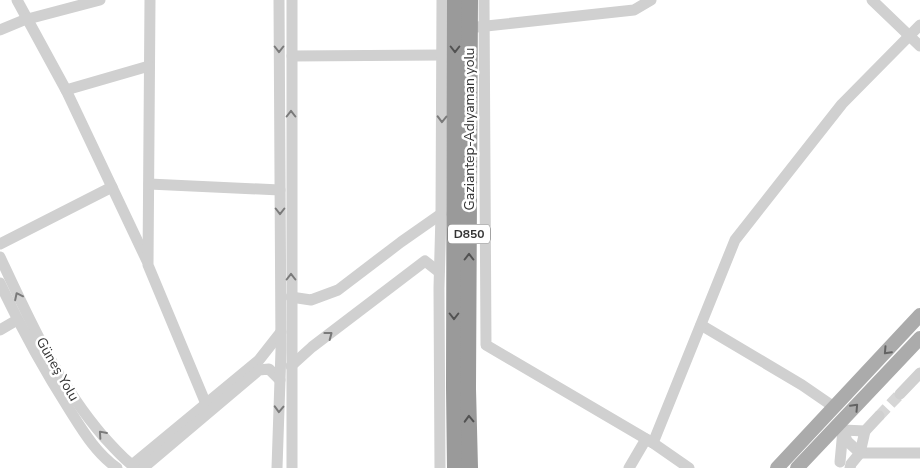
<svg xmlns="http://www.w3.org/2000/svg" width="920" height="468" font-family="'Nunito Sans',sans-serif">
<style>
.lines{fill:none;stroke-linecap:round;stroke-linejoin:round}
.minor-tunnel{stroke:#d6d6d6;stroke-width:11;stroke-dasharray:11 5.5;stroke-linecap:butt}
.minor{stroke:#d0d0d0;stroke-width:11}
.major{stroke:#ababab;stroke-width:14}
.highway{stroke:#9a9a9a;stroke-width:16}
.oneway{stroke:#7a7a7a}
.oneway2{stroke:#525252}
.oneway3{stroke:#636363}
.labels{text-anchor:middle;stroke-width:5;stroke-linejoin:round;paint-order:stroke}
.shield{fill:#fff;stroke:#707070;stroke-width:1}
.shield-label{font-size:12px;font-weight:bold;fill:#333}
.street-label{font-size:14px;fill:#333;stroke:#fff}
</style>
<rect width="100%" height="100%" fill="#fff"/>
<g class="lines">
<!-- minor-tunnel -->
<polyline class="minor-tunnel" points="879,416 900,394"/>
<!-- minor -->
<g class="minor">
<polyline points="17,0 66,90 147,261"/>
<polyline points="150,0 148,265 206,404"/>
<polyline points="484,0 486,345 653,443"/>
<polyline points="872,0 920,46"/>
<polyline points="477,27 634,10 651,0"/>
<polyline points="0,30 24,20 100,0"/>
<polyline points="292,56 443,55"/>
<polyline points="66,90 149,66"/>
<polyline points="149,184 280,190"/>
<polyline points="0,244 112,187"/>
<path d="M0 257C29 319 58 384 103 436 114 448 123 459 136 468"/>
<path d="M0 283C20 326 43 368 69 409 83 431 95 452 117 468"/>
<polyline points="291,297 311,300 338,290 401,242 441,214"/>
<polyline points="701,325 802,385 834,407"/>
<polyline points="0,330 17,320"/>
<polyline points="291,366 312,347 425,261 439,272"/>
<polyline points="900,394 920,373"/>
<polyline points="838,425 843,430 847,441 860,453 920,453"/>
<polyline points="840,462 843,430 865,431 879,416"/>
<polyline points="132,465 259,360 281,332"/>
<polyline points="143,468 259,370 269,369 280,380"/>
<polyline points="277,468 281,350 279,0"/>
<polyline points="292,468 292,0"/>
<polyline points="440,468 439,288 441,214 442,0"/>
<polyline points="629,468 646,439"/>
<polyline points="689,468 653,443 735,240 842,104 920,25"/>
<polyline points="850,468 851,464 860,453 865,431"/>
</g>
<!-- major -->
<g class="major">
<polyline points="777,468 920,315"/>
<polyline points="797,468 920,338"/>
</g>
<!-- highway -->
<g class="highway">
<polyline points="455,0 454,387 455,468"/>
<polyline points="470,0 468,389 470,468"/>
</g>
</g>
<!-- one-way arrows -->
<defs><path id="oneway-chevron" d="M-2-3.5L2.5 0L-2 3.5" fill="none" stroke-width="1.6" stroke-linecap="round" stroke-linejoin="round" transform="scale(1.25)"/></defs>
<g class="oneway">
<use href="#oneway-chevron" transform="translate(279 49) rotate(90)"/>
<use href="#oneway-chevron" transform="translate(291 114) rotate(-90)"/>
<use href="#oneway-chevron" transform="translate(442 119) rotate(91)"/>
<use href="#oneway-chevron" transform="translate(280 211) rotate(90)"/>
<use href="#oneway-chevron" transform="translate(291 277) rotate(-90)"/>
<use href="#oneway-chevron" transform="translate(18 296) rotate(-116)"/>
<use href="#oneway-chevron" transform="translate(329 335) rotate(-37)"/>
<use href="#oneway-chevron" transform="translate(279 409) rotate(92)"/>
<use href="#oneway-chevron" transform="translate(102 434) rotate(-131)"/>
</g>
<g class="oneway2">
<use href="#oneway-chevron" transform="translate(455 49) rotate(90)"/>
<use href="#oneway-chevron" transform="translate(469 257) rotate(-90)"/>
<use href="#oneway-chevron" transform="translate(454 316) rotate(90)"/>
<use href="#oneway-chevron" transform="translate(469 419) rotate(-92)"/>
</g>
<g class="oneway3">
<use href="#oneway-chevron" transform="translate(887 351) rotate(133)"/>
<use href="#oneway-chevron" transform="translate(855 407) rotate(-47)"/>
</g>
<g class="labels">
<!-- shield labels -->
<rect class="shield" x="448" y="224.5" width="42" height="19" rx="4"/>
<g class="shield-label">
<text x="469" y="238">D850</text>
</g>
<!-- street labels -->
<g class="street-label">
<text transform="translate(469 129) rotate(-90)" y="5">Gaziantep-Adıyaman yolu</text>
<text transform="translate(58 369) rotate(60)" y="5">Güneş Yolu</text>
</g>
</g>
</svg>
